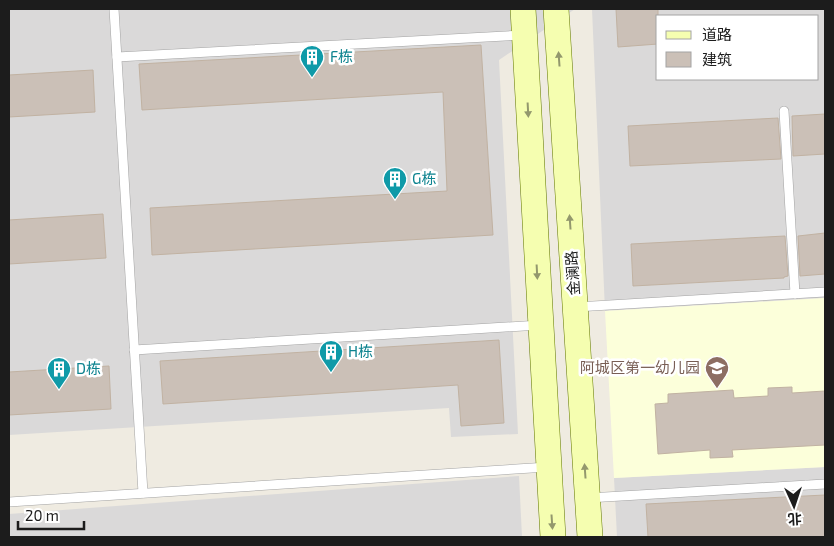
<svg xmlns="http://www.w3.org/2000/svg" width="834" height="546" font-family="'Exo 2','Noto Sans SC',sans-serif">
<style>
.residential{fill:#dad9d9;fill-rule:evenodd}
.education{fill:#fcffda}
.building{fill:#cbc0b7;stroke:#c1b2a2}
.lines{fill:none;stroke-linecap:round;stroke-linejoin:round}
.lane-casing{stroke:#a3a3a3;stroke-width:10}
.secondary-casing{stroke:#627700;stroke-width:26}
.lane{stroke:#fff;stroke-width:9}
.secondary{stroke:#f5feb0;stroke-width:25}
.oneway{fill:#93986d}
.labels{text-anchor:middle;stroke-width:5;stroke-linejoin:round;paint-order:stroke}
.culture-label{font-size:15px;fill:#0d838f;stroke:#fff;text-anchor:start}
.street-label{font-size:15px;fill:#1c1c1c;stroke:#fff}
.education-label{font-size:15px;fill:#785e54;stroke:#fff;text-anchor:end}
</style>
<rect width="100%" height="100%" fill="#efebe1"/>
<!-- residential -->
<g class="residential">
<polygon points="9,9 575,9 499,60 518,434 451,437 449,408 9,435"/>
<path d="M592 9H825V298L605 311ZM658 16H818V79H658Z"/>
<polygon points="825,467 825,537 617,537 614,478"/>
<polygon points="519,476 522,537 9,537 9,514"/>
</g>
<!-- education -->
<polygon class="education" points="825,298 825,467 614,478 605,311"/>
<!-- building -->
<g class="building">
<polygon points="616,9 658,9 658,44 618,47"/>
<polygon points="481,45 493,235 152,255 150,208 447,191 443,92 142,110 139,64"/>
<polygon points="93,70 95,112 9,117 9,75"/>
<polygon points="825,114 825,154 793,156 792,116"/>
<polygon points="778,118 781,159 630,166 628,126"/>
<polygon points="103,214 106,258 9,264 9,220"/>
<polygon points="825,233 825,274 800,276 798,236"/>
<polygon points="785,236 788,276 784,277 784,278 633,286 631,244"/>
<polygon points="499,340 504,423 461,426 458,385 163,404 160,361"/>
<polygon points="109,366 111,409 9,415 9,372"/>
<polygon points="792,387 792,393 825,391 825,445 732,450 733,457 710,458 710,450 658,454 655,404 668,403 668,394 733,390 734,398 768,396 768,388"/>
<polygon points="825,495 825,537 648,537 646,504"/>
</g>
<g class="lines">
<!-- lane casing -->
<g class="lane-casing">
<g id="lane">
<polyline points="114,9 143,493"/>
<polyline points="117,57 524,35"/>
<polyline points="784,111 795,294"/>
<polyline points="576,307 825,292"/>
<polyline points="134,350 540,325"/>
<polyline points="588,498 825,484"/>
<polyline points="9,502 548,467"/>
</g>
</g>
<!-- secondary casing -->
<g class="secondary-casing">
<g id="secondary">
<polyline points="523,9 553,537"/>
<polyline points="556,9 590,537"/>
</g>
</g>
<!-- lane -->
<use href="#lane" class="lane"/>
<!-- secondary -->
<use href="#secondary" class="secondary"/>
</g>
<!-- one-way arrows -->
<defs><path id="oneway-solid" d="M-6-.8H1V-3.2L6.5 0L1 3.2V.8H-6Z" transform="scale(1.25)"/></defs>
<g class="oneway">
<use href="#oneway-solid" transform="translate(559 59) rotate(-94)"/>
<use href="#oneway-solid" transform="translate(528 110) rotate(87)"/>
<use href="#oneway-solid" transform="translate(570 222) rotate(-94)"/>
<use href="#oneway-solid" transform="translate(537 272) rotate(87)"/>
<use href="#oneway-solid" transform="translate(585 471) rotate(-94)"/>
<use href="#oneway-solid" transform="translate(552 522) rotate(86)"/>
</g>
<!-- icons -->
<defs>
<g id="building-pin" transform="scale(1.25)"><path d="M0 17L-7.5 6A9.5 9.5 0 1 1 7.5 6Z" fill="#0f9aa8" stroke="#fff"/><path d="M-4-6H4V6H1V3H-1V6H-4ZM-2.5-4.3h1.7v1.8h-1.7ZM.8-4.3h1.7v1.8H.8ZM-2.5-1h1.7V.8h-1.7ZM.8-1h1.7V.8H.8Z" fill="#fff"/></g>
<g id="school-pin" transform="scale(1.25)"><path d="M0 17L-7.5 6A9.5 9.5 0 1 1 7.5 6Z" fill="#8d6e63" stroke="#fff"/><path d="M0-5L7-2L0 1L-7-2ZM-4 1L0 2.5L4 1V4Q0 6-4 4Z" fill="#fff"/></g>
</defs>
<g fill-rule="evenodd">
<use href="#building-pin" x="312" y="57"/>
<use href="#building-pin" x="395" y="179"/>
<use href="#building-pin" x="331" y="352"/>
<use href="#school-pin" x="717" y="368"/>
<use href="#building-pin" x="59" y="369"/>
</g>
<g class="labels">
<!-- culture labels -->
<g class="culture-label">
<text x="330" y="62">F栋</text>
<text x="412" y="184">G栋</text>
<text x="348" y="357">H栋</text>
<text x="76" y="374">D栋</text>
</g>
<!-- street labels -->
<g class="street-label">
<text transform="translate(573 273) rotate(-94)" y="5">金澜路</text>
</g>
<!-- education labels -->
<g class="education-label">
<text x="700" y="373">阿城区第一幼儿园</text>
</g>
</g>
<!-- border -->
<rect width="834" height="546" fill="none" stroke="#1c1c1c" stroke-width="20"/>
<!-- legend -->
<rect x="656" y="15" width="162" height="65" fill="#ffffff" stroke="#a4a4a4"/>
<rect x="666" y="31" width="25" height="8" fill="#f5feb0" stroke="#a4a4a4"/>
<text x="702" y="40" font-size="15" fill="#1c1c1c">道路</text>
<rect x="666" y="52" width="25" height="15" fill="#cbc0b7" stroke="#a4a4a4"/>
<text x="702" y="65" font-size="15" fill="#1c1c1c">建筑</text>
<!-- north arrow -->
<g transform="translate(794 506) rotate(177)" stroke="#ffffff" stroke-width="4" paint-order="stroke">
<path d="M0-4L9 19L0 12L-9 19Z" fill="#1c1c1c"/>
<text y="-8" font-size="14" font-weight="bold" text-anchor="middle" fill="#1c1c1c">北</text>
</g>
<!-- scale -->
<path d="M18 521v8h66v-8" fill="none" stroke="#1c1c1c" stroke-width="2.5"/>
<text x="25" y="521" font-size="15" fill="#1c1c1c" stroke="#ffffff" stroke-width="4" paint-order="stroke">20 m</text>
</svg>
